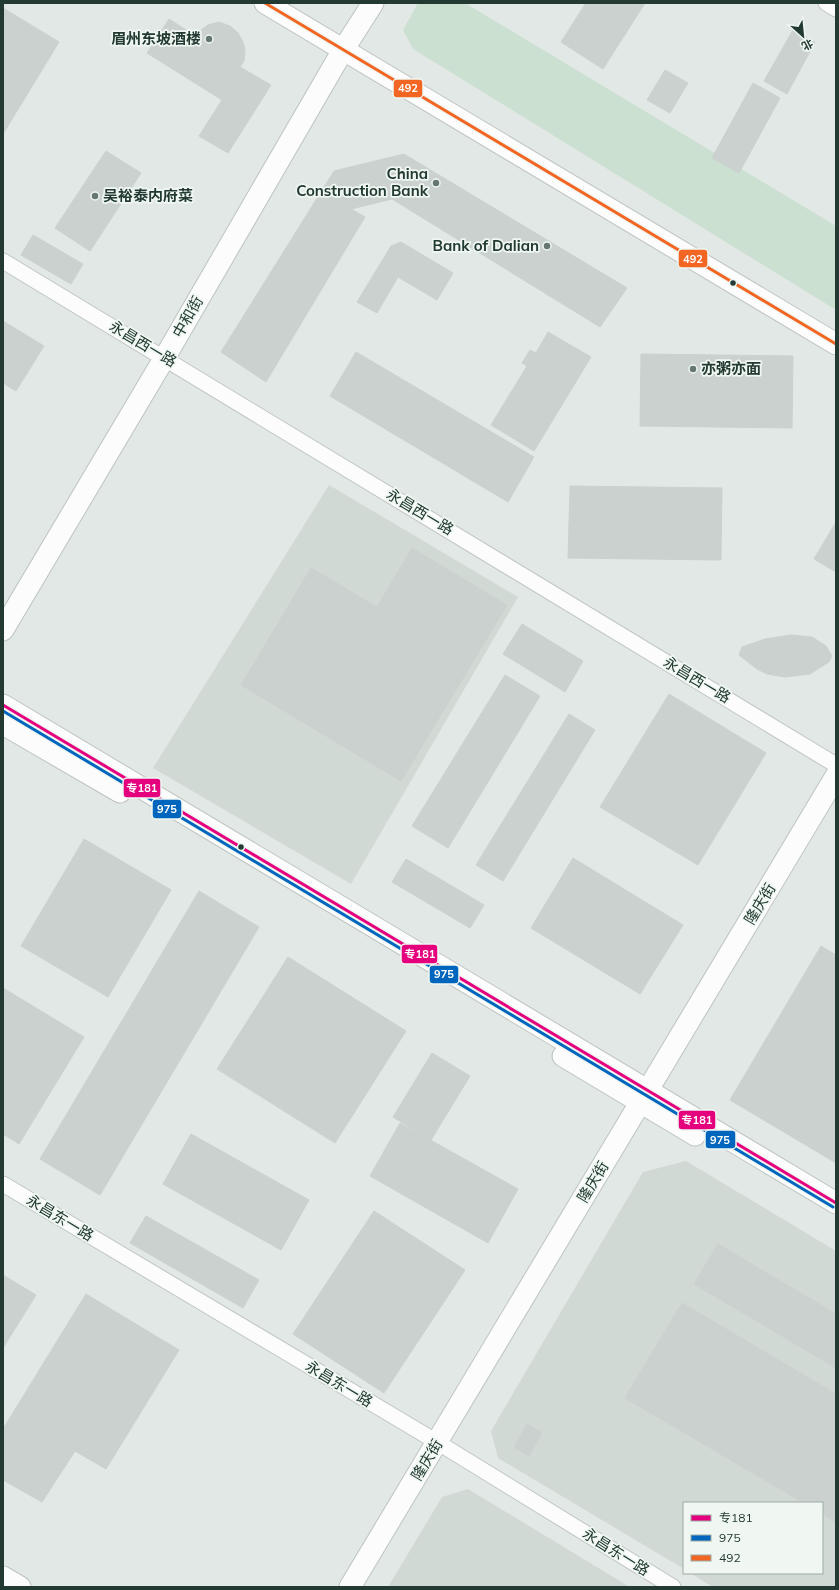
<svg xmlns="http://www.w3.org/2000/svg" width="839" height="1590" font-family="Mulish,'Noto Sans SC',sans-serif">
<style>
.built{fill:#d1d9d5}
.green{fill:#cce0d1}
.building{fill:#cbd1ce;stroke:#cbd1ce}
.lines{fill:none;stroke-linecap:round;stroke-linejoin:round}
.street-casing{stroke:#bfc5c2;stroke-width:17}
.secondary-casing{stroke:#bdc4c0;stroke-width:23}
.street{stroke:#fbfcfb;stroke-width:15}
.secondary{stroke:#fbfcfb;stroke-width:21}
.bus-1-casing{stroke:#f0f7f3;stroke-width:6}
.bus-2-casing{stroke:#f0f7f3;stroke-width:6}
.bus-3-casing{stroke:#f0f7f3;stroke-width:6}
.bus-1{stroke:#e5007d;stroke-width:3}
.bus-2{stroke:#0065bd;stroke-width:3}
.bus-3{stroke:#f26522;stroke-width:3}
.poi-dot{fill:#657770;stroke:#f0f7f3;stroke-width:1.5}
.bus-dot{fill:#223a31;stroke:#f0f7f3;stroke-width:1.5}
.labels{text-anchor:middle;stroke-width:3.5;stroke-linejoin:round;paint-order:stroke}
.poi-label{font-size:15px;font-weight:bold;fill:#223a31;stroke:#f0f7f3;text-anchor:end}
.street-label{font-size:15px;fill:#223a31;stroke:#f0f7f3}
.line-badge{stroke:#f0f7f3;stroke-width:1.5}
.badge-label{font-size:11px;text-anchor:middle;font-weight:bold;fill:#fff}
</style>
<rect width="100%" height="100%" fill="#e2e8e5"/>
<!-- built -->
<g class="built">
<polygon points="329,485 518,597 351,884 153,768"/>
<polygon points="686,1161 836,1251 836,1587 713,1587 690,1573 822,1573 822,1503 684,1503 684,1569 498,1458 491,1431 643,1172"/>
<polygon points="468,1489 610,1575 630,1587 388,1587 442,1497"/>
</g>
<!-- green -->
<polygon class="green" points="418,3 465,3 836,226 836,310 413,49 403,30"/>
<!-- building -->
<g class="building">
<polygon points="586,3 645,3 603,69 561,42"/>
<polygon points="3,8 59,42 3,134"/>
<polygon points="169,19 194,35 208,25 219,22 230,26 238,33 243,42 245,50 244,61 240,67 271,85 228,153 199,136 222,100 147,53"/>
<polygon points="793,30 815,42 787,94 764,81"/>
<polygon points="665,70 688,83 670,113 647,100"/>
<polygon points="753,83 780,98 739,173 712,158"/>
<polygon points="106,151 141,173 90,251 55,228"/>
<polygon points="404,154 627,288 600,327 392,199 351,209 365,217 266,382 221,352 334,171"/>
<polygon points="33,235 83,264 71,284 21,255"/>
<polygon points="401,242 453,273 437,300 398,277 377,313 357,302 391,246"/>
<polygon points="3,321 44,346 16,391 3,383"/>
<polygon points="548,332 591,357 534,451 491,425 527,366 522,363 530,350 536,353"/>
<polygon points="356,352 534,457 508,502 330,396"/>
<polygon points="641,354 793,356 792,428 640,426"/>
<polygon points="570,486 722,488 721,560 568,558"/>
<polygon points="836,522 836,572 814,559"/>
<polygon points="412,548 507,605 401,781 241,685 311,568 377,607"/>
<polygon points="522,624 583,661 565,692 503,654"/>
<polygon points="791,635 812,637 826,646 832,656 829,662 810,674 785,677 767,674 757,669 739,655 742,647 765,639"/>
<polygon points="505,675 540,696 448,848 412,826"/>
<polygon points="669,694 766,753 698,865 600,807"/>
<polygon points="569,714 595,730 503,881 476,865"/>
<polygon points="84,839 171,890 108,997 21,946"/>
<polygon points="573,858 683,925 640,994 531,928"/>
<polygon points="406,859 484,905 470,928 392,882"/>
<polygon points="199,891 259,927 100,1195 40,1159"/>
<polygon points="821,946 836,955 836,1163 730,1100"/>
<polygon points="288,957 406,1031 335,1143 217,1069"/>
<polygon points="3,988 84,1037 19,1144 3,1134"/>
<polygon points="432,1053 470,1076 431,1140 393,1117"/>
<polygon points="400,1123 518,1189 488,1243 370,1176"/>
<polygon points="191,1134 309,1200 281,1250 163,1184"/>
<polygon points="374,1211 465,1270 384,1393 293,1334"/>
<polygon points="146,1216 259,1280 243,1308 130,1243"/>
<polygon points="718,1244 836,1314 836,1368 694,1284"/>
<polygon points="3,1275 36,1295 3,1348"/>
<polygon points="86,1294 179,1350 106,1469 75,1451 42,1502 3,1480 3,1429"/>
<polygon points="682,1303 836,1394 836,1522 822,1514 822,1503 804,1503 625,1398"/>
<polygon points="527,1424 542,1433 529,1456 514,1447"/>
</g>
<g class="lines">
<!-- street casing -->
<g class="street-casing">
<g id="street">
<polyline points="826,3 836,9"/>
<polyline points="3,261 836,765"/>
<polyline points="3,1184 437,1442 673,1587"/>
</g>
</g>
<!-- secondary casing -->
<g class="secondary-casing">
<g id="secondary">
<polyline points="265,3 836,344"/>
<polyline points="3,630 165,357 343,50 373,3"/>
<polyline points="3,705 836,1203"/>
<polyline points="3,724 120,792"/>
<polyline points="563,1056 695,1135"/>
<polyline points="3,1577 20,1587"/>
<polyline points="350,1587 836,776"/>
</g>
</g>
<!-- street -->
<use href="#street" class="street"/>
<!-- secondary -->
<use href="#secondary" class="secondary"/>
<!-- bus-1 casing -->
<g class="bus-1-casing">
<polyline id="bus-1" points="3,705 836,1203"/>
</g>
<!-- bus-2 casing -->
<g class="bus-2-casing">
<polyline id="bus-2" points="3,711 833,1207"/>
</g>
<!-- bus-3 casing -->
<g class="bus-3-casing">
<polyline id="bus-3" points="265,3 836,344"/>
</g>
<!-- bus-1 -->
<use href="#bus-1" class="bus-1"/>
<!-- bus-2 -->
<use href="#bus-2" class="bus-2"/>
<!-- bus-3 -->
<use href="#bus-3" class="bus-3"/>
</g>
<!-- markers -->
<g class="poi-dot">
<circle cx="209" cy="39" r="4"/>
<circle cx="436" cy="183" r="4"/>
<circle cx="95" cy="196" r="4"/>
<circle cx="547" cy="246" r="4"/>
<circle cx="693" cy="369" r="4"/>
</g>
<g class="bus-dot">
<circle cx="733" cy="283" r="3.5"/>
<circle cx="241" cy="847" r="3.5"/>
</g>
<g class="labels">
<!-- poi labels -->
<g class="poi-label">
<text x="201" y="44">眉州东坡酒楼</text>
<text x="428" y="179">China<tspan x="428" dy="17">Construction Bank</tspan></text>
<text x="103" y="201" text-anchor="start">吴裕泰内府菜</text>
<text x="539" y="251">Bank of Dalian</text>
<text x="701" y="374" text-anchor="start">亦粥亦面</text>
</g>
<!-- street labels -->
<g class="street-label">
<text transform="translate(188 317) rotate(-60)" y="5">中和街</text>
<text transform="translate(143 344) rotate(31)" y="5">永昌西一路</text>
<text transform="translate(420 512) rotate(31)" y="5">永昌西一路</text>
<text transform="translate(697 680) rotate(31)" y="5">永昌西一路</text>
<text transform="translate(760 904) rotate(-59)" y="5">隆庆街</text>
<text transform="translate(593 1182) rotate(-59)" y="5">隆庆街</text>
<text transform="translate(60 1218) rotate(31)" y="5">永昌东一路</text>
<text transform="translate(339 1384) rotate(31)" y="5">永昌东一路</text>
<text transform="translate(427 1460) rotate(-59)" y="5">隆庆街</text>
<text transform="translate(616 1552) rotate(32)" y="5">永昌东一路</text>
</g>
</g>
<g class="line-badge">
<rect x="393" y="79" width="30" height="19" rx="4" fill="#f26522"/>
<rect x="678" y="249" width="30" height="19" rx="4" fill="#f26522"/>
<rect x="123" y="778" width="38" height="20" rx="4" fill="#e5007d"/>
<rect x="152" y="799" width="30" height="20" rx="4" fill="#0065bd"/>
<rect x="401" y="944" width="37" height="20" rx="4" fill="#e5007d"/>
<rect x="429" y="965" width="30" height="19" rx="4" fill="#0065bd"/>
<rect x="678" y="1110" width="38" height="20" rx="4" fill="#e5007d"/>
<rect x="705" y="1130" width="31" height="19" rx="4" fill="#0065bd"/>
</g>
<g class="badge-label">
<text x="408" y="92">492</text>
<text x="693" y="263">492</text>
<text x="142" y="792">专181</text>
<text x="167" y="813">975</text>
<text x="420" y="958">专181</text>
<text x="444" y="978">975</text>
<text x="697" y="1124">专181</text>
<text x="720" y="1144">975</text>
</g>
<!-- border -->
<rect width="839" height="1590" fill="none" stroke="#223a31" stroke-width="8"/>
<!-- legend -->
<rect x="683" y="1502" width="140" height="72" fill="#f0f7f3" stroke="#9eaba5"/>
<rect x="691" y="1515" width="20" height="6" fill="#e5007d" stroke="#9eaba5"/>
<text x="719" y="1522" font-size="12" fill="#223a31">专181</text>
<rect x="691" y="1535" width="20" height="6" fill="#0065bd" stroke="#9eaba5"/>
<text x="719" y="1542" font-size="12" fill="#223a31">975</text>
<rect x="691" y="1555" width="20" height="6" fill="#f26522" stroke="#9eaba5"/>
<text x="719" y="1562" font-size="12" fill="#223a31">492</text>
<!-- north arrow -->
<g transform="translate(803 36) rotate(153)" stroke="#f0f7f3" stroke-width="3" paint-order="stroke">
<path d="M0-3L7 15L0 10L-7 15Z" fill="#223a31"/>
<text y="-6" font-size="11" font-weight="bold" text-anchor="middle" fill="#223a31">北</text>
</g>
</svg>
